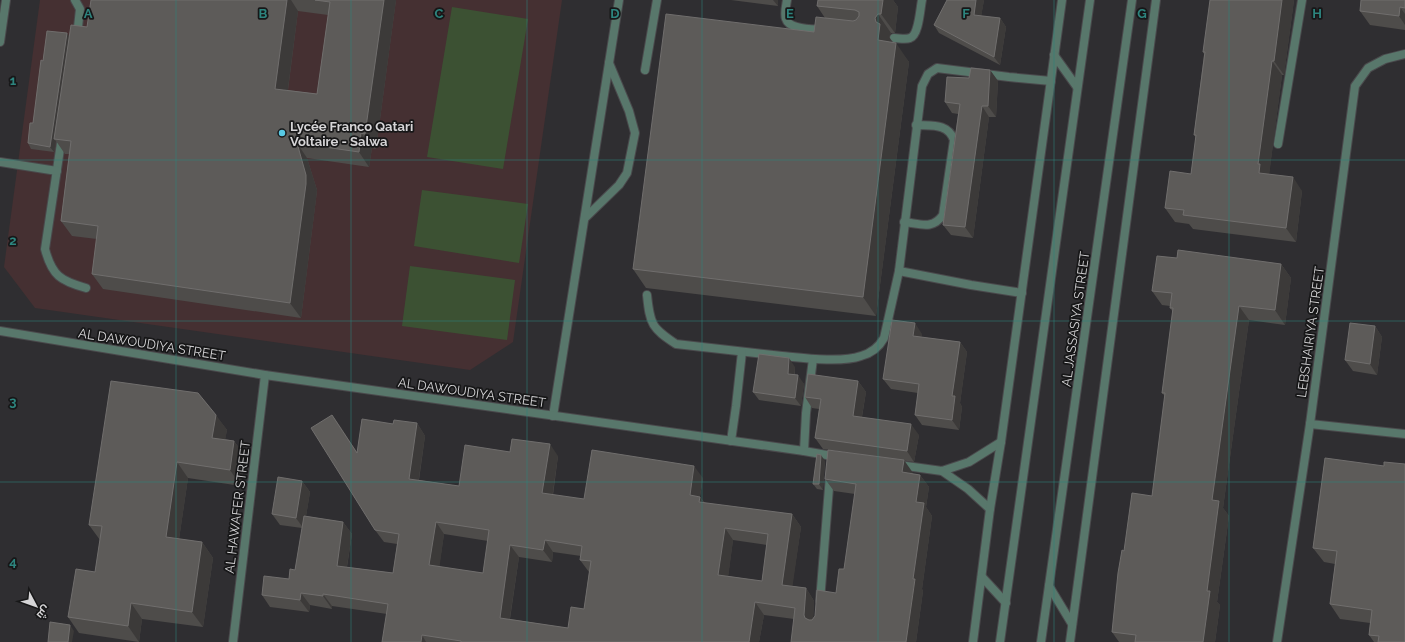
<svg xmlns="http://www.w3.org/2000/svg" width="1405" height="642" font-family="Raleway,Cairo,sans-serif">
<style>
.education{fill:#453032}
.green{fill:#3c5133}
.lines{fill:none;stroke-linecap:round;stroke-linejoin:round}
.service-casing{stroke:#4a494c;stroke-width:10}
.minor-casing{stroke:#4a494c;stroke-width:10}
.tertiary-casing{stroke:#4a494c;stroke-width:10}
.service{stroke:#58776b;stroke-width:8}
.minor{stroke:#58776b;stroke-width:8}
.tertiary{stroke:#58776b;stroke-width:8}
.wall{fill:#4e4c4a;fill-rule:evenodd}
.shaded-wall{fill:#3c3a39}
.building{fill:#5d5b59;stroke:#706e6d;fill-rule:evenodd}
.grid{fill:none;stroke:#2d847e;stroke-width:1;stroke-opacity:0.55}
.poi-dot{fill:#58c9e4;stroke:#171718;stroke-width:1.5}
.labels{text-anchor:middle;stroke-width:3.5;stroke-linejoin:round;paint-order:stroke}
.poi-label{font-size:13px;font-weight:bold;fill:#d6d5d7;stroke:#171718;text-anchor:start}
.street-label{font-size:13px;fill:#d6d5d7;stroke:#171718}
.grid-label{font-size:13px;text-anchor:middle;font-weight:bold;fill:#2d847e;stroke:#171718;stroke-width:3.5;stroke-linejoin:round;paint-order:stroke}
</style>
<rect width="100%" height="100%" fill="#2f2e31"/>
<!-- education -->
<polygon class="education" points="40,0 562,0 513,342 470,370 35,308 4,267"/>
<!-- green -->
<g class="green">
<polygon points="452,7 528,19 503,169 427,157"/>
<polygon points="422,190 528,204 519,263 414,246"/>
<polygon points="410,266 515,280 507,340 402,326"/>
</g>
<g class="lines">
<!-- service casing -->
<g class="service-casing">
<g id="service">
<polyline points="75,0 80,9 77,36"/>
<path d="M787 0C786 6 784 14 786 19 789 30 814 29 824 30"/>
<path d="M894 38C899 38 905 40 910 38 919 35 920 9 922 0"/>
<polyline points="645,70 657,0"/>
<path d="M62 136 45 249C52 276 61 281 86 288"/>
<polyline points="1278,144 1302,0"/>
<polyline points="0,162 57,171"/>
<polyline points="585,218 619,185 627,173 635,133 629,111 609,63"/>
<path d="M904 222C921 224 932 230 943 215L954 140C948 123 932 126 916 125"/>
<polyline points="899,271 971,285 1022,293"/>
<path d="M647 295C650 325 652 328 676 344 712 348 747 352 782 356 803 358 841 363 861 356 872 353 879 347 884 338L899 271 922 86 928 74 937 68 1009 77 1051 81"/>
<polyline points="553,416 619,0"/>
<polyline points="731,441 736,406 742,352"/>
<polyline points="804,451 806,413 813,359"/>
</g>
</g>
<!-- minor casing -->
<g class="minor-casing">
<g id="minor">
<polyline points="0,42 6,0"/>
<polyline points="0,331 265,375 804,451 838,457"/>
<polyline points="1310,424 1405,434"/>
<polyline points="899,465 942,471 969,462 1001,442"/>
<polyline points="942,471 968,489 990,509"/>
<polyline points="820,601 830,475"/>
<polyline points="233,642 265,375"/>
<polyline points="973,642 990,509 1001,442 1062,0"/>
<polyline points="1070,642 1156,0"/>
<polyline points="1277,642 1310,424 1355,86 1368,68 1385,59 1405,54"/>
</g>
</g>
<!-- tertiary casing -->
<g class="tertiary-casing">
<g id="tertiary">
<polyline points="1054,55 1077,87"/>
<polyline points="982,577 1006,603"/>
<polyline points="1049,586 1072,624"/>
<polyline points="1000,642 1090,0"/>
<polyline points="1041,642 1132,0"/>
</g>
</g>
<!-- service -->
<use href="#service" class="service"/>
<!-- minor -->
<use href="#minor" class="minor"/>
<!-- tertiary -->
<use href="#tertiary" class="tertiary"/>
</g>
<!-- wall -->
<g class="wall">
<path d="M91 0H396L376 149 372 148 369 167 307 158 317 190 316 199 301 318 103 289 92 274 97 239 72 236 61 221 69 154H65L56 141 54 152 31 149 28 143 33 123 43 61 67 33 69 37 87 27ZM298 11 328 15 317 94 288 90Z"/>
<polygon points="731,0 778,0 778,6"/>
<polygon points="883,0 893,0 898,7 895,33 891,33 889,37 909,62 876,316 646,288 633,269 814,32 825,18 817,6"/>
<polygon points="947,0 984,0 981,16 1000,18 1006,27 1000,65 939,33 934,25"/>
<polygon points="1294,0 1284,75 1282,75 1269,174 1302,191 1296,242 1193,229 1189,224 1175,222 1165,208 1191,174 1196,137 1194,135 1204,54 1203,52"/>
<polygon points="1405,0 1405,30 1370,25 1360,11"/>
<polygon points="990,70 998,81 996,117 989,117 973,238 951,235 943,225 958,114 952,113 945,102 969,78"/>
<polygon points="1177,258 1281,264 1291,278 1285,325 1249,320 1223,508 1229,516 1217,602 1220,605 1215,642 1119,642 1112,632 1124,551 1152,496 1165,396 1162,393 1173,312 1170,308 1170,306 1162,305 1152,291"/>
<polygon points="1375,326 1382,337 1377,375 1353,371 1345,360"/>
<polygon points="922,334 921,337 960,342 967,352 960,403 962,407 959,430 922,425 915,415 918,393 891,389 883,379"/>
<polygon points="795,367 795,375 804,384 801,406 759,400 753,392"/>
<polygon points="858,381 866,392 862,417 919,435 914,462 823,449 815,438 819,409 812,408 805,397"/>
<polygon points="198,393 227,430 225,439 234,441 245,456 241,486 188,478 179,539 202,542 213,558 203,627 142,619 139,642 79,633 68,617 95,572 100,540 89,525"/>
<path d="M332 415 357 452 393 424 417 423 425 436 419 480 459 486 510 452 558 456 553 495 584 499 703 478 700 497 705 503 792 514 801 527 792 586 806 588 814 601 813 618 836 593 844 569 855 494 834 491 825 479 913 473 912 474 920 475 929 487 926 507 932 516 922 589 923 591 916 642 794 619 764 615 759 642H382L387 614 332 606V609L310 605 309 612 270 607 262 595 289 579 295 570 302 528 280 525 272 514 302 481 310 492 306 516 343 522 352 534 347 567 393 573 397 544 384 542 375 530ZM444 534 488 541 483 573 439 567ZM733 540 767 545 762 581 728 576ZM553 552 581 556 580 560 589 572 584 609 568 628 510 619 519 557 552 562Z"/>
<polygon points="1325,458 1405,642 1374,642 1369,635 1370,623 1340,619 1330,604 1335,564 1324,562 1313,548"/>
<polygon points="825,461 823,490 817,489 813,484"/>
</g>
<!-- shaded-wall -->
<g class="shaded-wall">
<polygon points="287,0 291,0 298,11 286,104 275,89"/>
<polygon points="384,0 396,0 376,149 365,134"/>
<polygon points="773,0 778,0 778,6"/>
<polygon points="883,0 893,0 898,7 895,33 881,14"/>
<polygon points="976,0 984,0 980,23 974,15"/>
<polygon points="1282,0 1294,0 1284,75 1274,61"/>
<polygon points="1400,7 1405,14 1405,25 1399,16"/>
<polygon points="878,14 891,33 889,37 893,43 878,40 875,18"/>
<polygon points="1000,18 1006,27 1000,65 994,57"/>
<polygon points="67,33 71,39 54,139 56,141 54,152 50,147"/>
<polygon points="896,43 909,62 876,316 863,297"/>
<polygon points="1272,61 1282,75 1269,176 1259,173 1258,164"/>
<polygon points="990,70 998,81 996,117 988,106"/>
<polygon points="982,106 989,117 973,238 965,227"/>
<polygon points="361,133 372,148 369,167 359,152"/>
<polygon points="297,143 307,158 317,190 316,199 301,318 290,303"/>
<polygon points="1293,177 1302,191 1296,242 1286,228"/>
<polygon points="1281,264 1291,278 1285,325 1275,310"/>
<polygon points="1239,306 1249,320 1223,508 1229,516 1217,602 1220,605 1215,642 1203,642 1207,591 1212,500"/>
<polygon points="915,323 922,334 920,346 913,336"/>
<polygon points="1375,326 1382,337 1377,375 1370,364"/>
<polygon points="960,342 967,352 960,403 962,407 959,430 952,420 952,396"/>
<polygon points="789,358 795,367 794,382 788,374"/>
<polygon points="798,375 804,384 801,406 795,398"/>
<polygon points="858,381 866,392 860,427 853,416"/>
<polygon points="216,415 227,430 223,453 212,438"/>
<polygon points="332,415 341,427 365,465 357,453"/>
<polygon points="417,423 425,436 417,491 409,479"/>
<polygon points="911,424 919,435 914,462 907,451"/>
<polygon points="234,441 245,456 241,486 230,470"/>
<polygon points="550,444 558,456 551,505 542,493"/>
<polygon points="821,455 825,461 823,490 819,484"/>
<polygon points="904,460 913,473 911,484 902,472"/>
<polygon points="177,462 188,478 177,553 166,537"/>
<polygon points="694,466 703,478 698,507 690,495"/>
<polygon points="920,475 929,487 926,507 932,516 922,589 923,591 916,642 906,642 913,579 916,502"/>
<polygon points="302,481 310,492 304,529 296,518"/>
<polygon points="700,497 709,509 699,502"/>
<polygon points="792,514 801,527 791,597 782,585"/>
<polygon points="343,522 352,534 345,578 337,566"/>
<polygon points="436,522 444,534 438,578 429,565"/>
<polygon points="725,528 733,540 727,587 718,575"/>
<polygon points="545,540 553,552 552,562 543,550"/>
<polygon points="202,542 213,558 203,627 192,612"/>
<polygon points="510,545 519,557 508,630 500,618"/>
<polygon points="806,588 814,601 813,627 805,618 804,615"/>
<polygon points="301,593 310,605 309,612 300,600"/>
<polygon points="323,594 332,606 332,609 323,596"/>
<polygon points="755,602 764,615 759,642 749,642"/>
<polygon points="131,603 142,619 139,642 128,626"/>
<polygon points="70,625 74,631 72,642 68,642"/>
<polygon points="422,635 426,642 421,642"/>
</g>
<!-- building -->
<g class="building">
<polygon points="91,0 287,0 275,89 317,94 330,2 315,0 384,0 365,134 361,133 359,152 297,143 306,175 306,184 290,303 92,274 98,226 61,221 71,141 54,139 71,25 87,27"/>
<polygon points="818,0 883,0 881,14 878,14 875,18 876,22 880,24 878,40 896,43 863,297 633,269 666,14 814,32 816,17 853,21 856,20 859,16 859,12 855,10 817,6"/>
<polygon points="947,0 976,0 974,15 1000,18 994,57 934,25"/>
<polygon points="1210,0 1282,0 1274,61 1272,61 1258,164 1260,164 1259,173 1293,177 1286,228 1183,215 1184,210 1165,208 1170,171 1191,174 1196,135 1194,135 1205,52 1203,52"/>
<polygon points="1361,0 1405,0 1405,8 1400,7 1399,16 1360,11"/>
<polygon points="47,31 67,33 50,147 28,143 30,123 33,123 41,60 43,61"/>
<polygon points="971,68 990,70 988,106 982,106 965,227 943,225 960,104 945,102 947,77 969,78"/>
<polygon points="1178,250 1281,264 1275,310 1239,306 1212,500 1219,501 1207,591 1210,591 1203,642 1135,642 1136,635 1112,632 1118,573 1122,550 1124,551 1132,493 1152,496 1165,393 1162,393 1173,308 1170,308 1172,293 1152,291 1157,256 1177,258"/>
<polygon points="892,320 915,323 913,336 960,342 952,396 955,396 952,420 915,415 919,384 883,379"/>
<polygon points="1350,323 1375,326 1370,364 1345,360"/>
<polygon points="759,354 789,358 788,374 798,375 795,398 753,392"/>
<polygon points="808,374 858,381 853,416 911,424 907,451 815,438 821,399 805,397"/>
<polygon points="111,381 198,393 216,415 212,438 234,441 230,470 177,462 166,537 202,542 192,612 131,603 128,626 68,617 76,569 95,572 102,526 89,525"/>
<path d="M332 415 357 453 362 419 393 424 394 420 417 423 409 479 459 486 465 445 510 452 512 439 550 444 542 493 584 499 592 450 694 466 690 495 700 497 699 502 792 514 782 585 806 588 804 615 805 618 809 620H812L815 616 817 590 836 593 839 569H844L856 484 825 479 828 450 904 460 902 472 920 475 916 502 924 503 913 579H915L906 642H791L795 608 755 602 749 642H461V641L422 635 421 642H382L388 604 323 594V596L301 593 300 600 262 595 264 576 289 579 290 569 295 570 304 516 343 522 337 566 393 573 399 534 375 530 311 428ZM436 522 489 530 483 573 429 565ZM725 528 768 534 762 581 718 575ZM545 540 582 546 580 560 591 561 584 609 571 607 568 628 500 618 510 545 543 550Z"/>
<polygon points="817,454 821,455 819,484 813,484"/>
<polygon points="1325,458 1384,466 1384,462 1405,464 1405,642 1378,642 1379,636 1369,635 1372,610 1330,604 1337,551 1313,548"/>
<polygon points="278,477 302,481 296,518 272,514"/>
<polygon points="50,622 70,625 68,642 48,642"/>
</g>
<!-- grid -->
<path class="grid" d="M176 0V642M351 0V642M527 0V642M702 0V642M878 0V642M1054 0V642M1229 0V642M0 160H1405M0 321H1405M0 482H1405"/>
<!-- markers -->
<circle class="poi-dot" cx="282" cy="133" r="4"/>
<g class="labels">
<!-- poi labels -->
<g class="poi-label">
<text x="290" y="131">Lycée Franco Qatari<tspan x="290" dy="15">Voltaire - Salwa</tspan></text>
</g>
<!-- street labels -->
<g class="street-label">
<text transform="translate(1075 319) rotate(-82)" y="5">AL JASSASIYA STREET</text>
<text transform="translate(1310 332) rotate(-82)" y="5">LEBSHAIRIYA STREET</text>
<text transform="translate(152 344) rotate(9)" y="5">AL DAWOUDIYA STREET</text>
<text transform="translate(472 392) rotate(8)" y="5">AL DAWOUDIYA STREET</text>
<text transform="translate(237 507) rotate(-83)" y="5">AL HAWAFER STREET</text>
</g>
</g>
<g class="grid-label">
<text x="88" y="18">A</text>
<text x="263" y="18">B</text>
<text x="439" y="18">C</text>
<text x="615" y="18">D</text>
<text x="790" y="18">E</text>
<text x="966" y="18">F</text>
<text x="1142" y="18">G</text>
<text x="1317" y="18">H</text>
<text x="13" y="85">1</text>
<text x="13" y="245">2</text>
<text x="13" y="406">3</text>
<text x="13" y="566">4</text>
</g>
<!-- north arrow -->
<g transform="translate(36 606) rotate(131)" stroke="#171718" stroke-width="3" paint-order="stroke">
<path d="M0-3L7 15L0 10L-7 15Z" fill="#d6d5d7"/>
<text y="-6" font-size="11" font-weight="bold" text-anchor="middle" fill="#d6d5d7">ش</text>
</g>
</svg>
